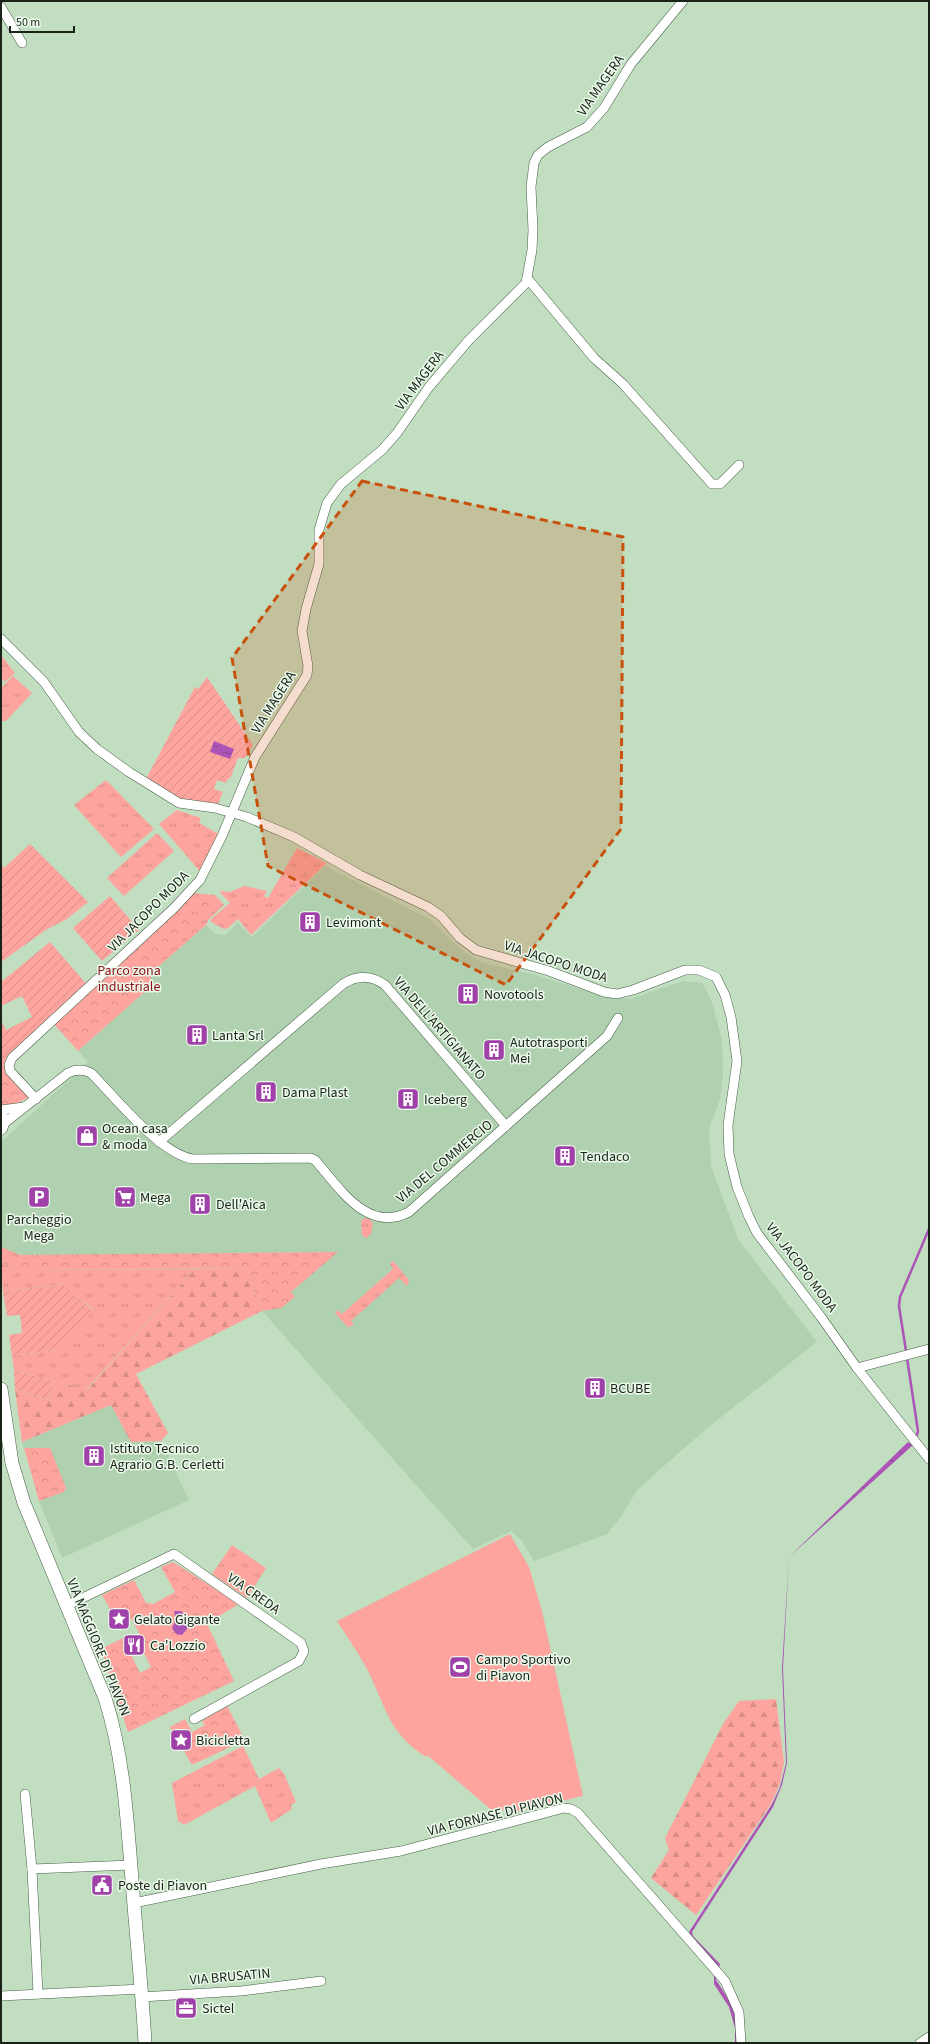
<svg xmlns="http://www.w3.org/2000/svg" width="930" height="2044" font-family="'Source Sans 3',sans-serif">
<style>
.built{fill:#b0d1af}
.grass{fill:url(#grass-tufts)}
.forest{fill:url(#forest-firs)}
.park{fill:url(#park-crowns)}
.garden{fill:url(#garden-furrows)}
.pitch{fill:#fda49e}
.water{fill:url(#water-ripples)}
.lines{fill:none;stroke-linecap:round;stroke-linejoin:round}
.stream{stroke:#ad55b6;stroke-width:2.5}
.minor-casing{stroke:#465f46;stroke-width:10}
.secondary-casing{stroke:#465f46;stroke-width:14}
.minor{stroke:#fff;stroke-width:9}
.secondary{stroke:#fff;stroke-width:13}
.marked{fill:#c9510e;fill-opacity:0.2;stroke:#c9510e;stroke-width:3;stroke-dasharray:8 5;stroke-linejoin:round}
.labels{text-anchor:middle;stroke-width:3;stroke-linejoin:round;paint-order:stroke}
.street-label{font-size:14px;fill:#192318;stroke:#ecfaeb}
.poi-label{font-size:14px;fill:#192318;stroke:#ecfaeb;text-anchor:start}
.park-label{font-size:14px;fill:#8d0d1a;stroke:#ecfaeb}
</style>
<defs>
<pattern id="grass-tufts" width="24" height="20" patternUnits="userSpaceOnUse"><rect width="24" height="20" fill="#fda49e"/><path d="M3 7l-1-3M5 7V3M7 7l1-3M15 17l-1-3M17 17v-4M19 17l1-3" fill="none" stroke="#d88d87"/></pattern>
<pattern id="forest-firs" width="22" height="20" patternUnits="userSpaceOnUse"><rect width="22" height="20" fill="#fda49e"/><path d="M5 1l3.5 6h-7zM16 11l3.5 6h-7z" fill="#d88d87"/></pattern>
<pattern id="park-crowns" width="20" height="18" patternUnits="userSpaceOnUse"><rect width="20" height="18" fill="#fda49e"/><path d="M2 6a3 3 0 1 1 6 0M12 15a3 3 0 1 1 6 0" fill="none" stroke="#d88d87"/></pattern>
<pattern id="garden-furrows" width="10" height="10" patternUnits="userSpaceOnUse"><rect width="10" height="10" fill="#fda49e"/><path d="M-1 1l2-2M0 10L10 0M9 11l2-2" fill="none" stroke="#d88d87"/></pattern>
<pattern id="water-ripples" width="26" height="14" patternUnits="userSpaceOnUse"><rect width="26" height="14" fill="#ad55b6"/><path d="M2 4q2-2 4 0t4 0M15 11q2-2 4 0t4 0" fill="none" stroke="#8c4693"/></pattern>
</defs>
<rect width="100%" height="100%" fill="#c1dec0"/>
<!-- built -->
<g class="built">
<polygon points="325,866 429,919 464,952 483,963 536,975 603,996 630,999 683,981 703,983 713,1005 722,1040 723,1077 720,1100 709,1128 711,1166 738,1239 817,1342 706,1429 638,1489 620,1518 607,1534 534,1561 522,1541 511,1531 473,1549 262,1311 246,1268 17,1270 1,1262 1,1142 88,1062 78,1051 149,988 152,972 206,925 216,934 225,935 238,923 252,937"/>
<polygon points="111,1405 131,1442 161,1441 189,1500 62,1558 39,1501 64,1492 50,1448 24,1448 22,1442"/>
</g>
<!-- grass -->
<g class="grass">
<polygon points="1,655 15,673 5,682 1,678"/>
<polygon points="13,676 32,693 6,721 1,721 1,688"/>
<polygon points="106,780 154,829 121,857 74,805"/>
<polygon points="177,810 201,818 199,823 222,836 203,875 159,824"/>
<polygon points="157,833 174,851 124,896 107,878"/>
<polygon points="297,848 327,863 251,935 238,919 228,928 224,929 211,922 211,919 230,903 219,891 230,892 244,886 267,891 264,896 268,898"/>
<path d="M366 1218C374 1220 373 1227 371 1234L366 1238 362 1235 361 1221Z"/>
<polygon points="393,1261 409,1280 407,1286 399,1278 351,1321 354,1325 348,1327 335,1313 338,1310 342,1314 393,1269 390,1264"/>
<polygon points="1,1262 17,1270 195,1269 86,1390 14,1370 12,1356 58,1350 93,1309 63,1284 3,1292"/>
<polygon points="232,1545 266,1568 247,1598 212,1574"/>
<polygon points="243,1746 259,1779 279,1768 284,1774 296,1802 291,1805 292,1809 271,1823 255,1786 184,1825 178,1821 172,1783"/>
</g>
<!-- forest -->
<g class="forest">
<polygon points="246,1268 262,1311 136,1374 168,1433 161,1441 131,1442 111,1405 22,1442 15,1390 49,1400 54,1381 87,1390 195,1269"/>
<polygon points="776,1699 784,1762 780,1783 771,1804 696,1915 651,1878 669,1850 665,1838 723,1724 739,1701"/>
</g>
<!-- park -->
<g class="park">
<polygon points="190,893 215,895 224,905 209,919 206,925 152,972 149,988 78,1051 51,1021"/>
<polygon points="12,1058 9,1065 33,1095 15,1104 3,1106 1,1105 1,1068"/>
<polygon points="1,1247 20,1255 338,1252 291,1292 295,1297 281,1308 262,1311 246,1268 17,1270 1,1262"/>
<polygon points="24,1448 50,1448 66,1488 64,1492 39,1501"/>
<polygon points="173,1562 239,1604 209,1622 208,1626 234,1681 128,1732 101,1649 123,1638 140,1673 151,1667 143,1651 145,1650 138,1636 140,1635 132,1619 119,1625 102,1595 134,1580 146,1603 153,1604 175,1592 161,1567"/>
<polygon points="227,1706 245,1740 192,1765 170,1727 185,1719 192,1732 205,1725 202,1721"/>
</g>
<!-- garden -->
<g class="garden">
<path d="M207 677 253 745 245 758H238L230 779 228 778 226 783 217 780 214 789 223 792 218 804C183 804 175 796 146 779L195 687 198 689Z"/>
<polygon points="30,844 88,902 67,919 47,929 1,962 1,865 4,868"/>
<polygon points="110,896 139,930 102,961 73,928"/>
<polygon points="50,942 89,987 1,1068 1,1020 6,1030 32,1017 22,996 1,1006 1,982"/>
<polygon points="64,1284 93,1310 58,1350 12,1356 9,1335 22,1333 20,1315 7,1316 3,1292"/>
<polygon points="14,1370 54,1381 49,1400 15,1390"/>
</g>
<!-- pitch -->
<path class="pitch" d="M510 1534 529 1567 542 1611 583 1796 515 1812 513 1807 494 1812 427 1755 426 1757C389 1733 387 1710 369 1673 360 1655 348 1638 337 1621Z"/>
<!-- water -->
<g class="water">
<polygon points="214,741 234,749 230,759 210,752"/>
<polygon points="908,1442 913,1445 789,1557 783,1668 787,1763 782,1785 773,1807 692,1932 693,1936 720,1964 716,1980 729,2000 736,2018 738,2043 735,2043 735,2028 729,2007 714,1984 714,1974 689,1932 772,1804 780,1787 786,1763 782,1668 789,1557"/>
<polygon points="174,1611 181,1611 186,1616 187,1629 182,1635 176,1634 172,1628 176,1619"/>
</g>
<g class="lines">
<!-- stream -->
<g class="stream">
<polyline points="906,1351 899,1306 900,1297 929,1229"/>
<polyline points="907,1358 918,1431 916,1438"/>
</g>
<!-- minor casing -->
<g class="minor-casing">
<g id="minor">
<polyline points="1,7 22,43"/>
<polyline points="527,278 594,358 623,384 712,484 720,484 739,465"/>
<polyline points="1,639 44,682 79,732 97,749 129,772 179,803 215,808 247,817 294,837 360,875 428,907 441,916 460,938 476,950 549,971 604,992 617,994 633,990 685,970 699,970 716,977 725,995 731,1017 737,1061 728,1125 729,1154 737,1187 749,1217 757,1233 821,1317 857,1368 929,1459"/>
<polyline points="36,1099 10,1071 9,1065 12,1058 174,908 200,880 222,836 255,757 307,675 308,666 302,631 306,609 319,564 319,530 327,503 341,484 382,450 397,433 429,387 468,341 526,283 532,250 533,230 531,187 534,163 538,155 548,147 587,127 604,108 631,64 683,1"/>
<polyline points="1,1110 24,1107"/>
<path d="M2 1125 68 1073C76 1069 83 1069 91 1073 115 1097 160 1154 193 1159L310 1158 315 1160C339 1187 367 1234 409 1212L607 1036 618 1018"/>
<path d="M159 1142 343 984C357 975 372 975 385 985L506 1126"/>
<polyline points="857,1368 929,1349"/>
<polyline points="66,1606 174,1554 301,1643 304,1651 299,1661 194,1719"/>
<polyline points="25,1794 32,1869"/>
<polyline points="134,1903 321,1864 401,1851 564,1808 571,1809 578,1813 725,1981 739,2012 741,2043"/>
<polyline points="38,1994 32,1869 131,1865"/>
<polyline points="1,1996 141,1989"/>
<polyline points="141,1997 241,1991 321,1981"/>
<polyline points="920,2043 929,2037"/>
</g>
</g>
<!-- secondary casing -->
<g class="secondary-casing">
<g id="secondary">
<polyline points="1,1115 3,1121 1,1128"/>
<path d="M1 1389 12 1463 24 1503 105 1698C124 1758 127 1818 132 1880 136 1934 142 1989 145 2043"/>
</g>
</g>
<!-- minor -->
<use href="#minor" class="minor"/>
<!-- secondary -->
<use href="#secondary" class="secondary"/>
</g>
<!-- marked area -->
<path class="marked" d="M362 481 623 537 621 829 506 985 268 866 232 658Z"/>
<!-- icons -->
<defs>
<g id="building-square" transform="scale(1.15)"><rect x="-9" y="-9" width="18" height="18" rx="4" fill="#a040a9" stroke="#ecfaeb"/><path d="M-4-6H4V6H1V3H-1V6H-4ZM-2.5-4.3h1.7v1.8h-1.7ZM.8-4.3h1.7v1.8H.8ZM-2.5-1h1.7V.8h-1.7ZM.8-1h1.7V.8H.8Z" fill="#fff"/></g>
<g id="shop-square" transform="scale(1.15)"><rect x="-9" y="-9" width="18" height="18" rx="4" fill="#a040a9" stroke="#ecfaeb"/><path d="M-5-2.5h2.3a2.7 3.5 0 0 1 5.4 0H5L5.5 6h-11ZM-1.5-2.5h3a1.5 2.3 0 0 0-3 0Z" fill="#fff"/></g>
<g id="parking-square" transform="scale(1.15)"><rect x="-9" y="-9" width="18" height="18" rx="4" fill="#a040a9" stroke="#ecfaeb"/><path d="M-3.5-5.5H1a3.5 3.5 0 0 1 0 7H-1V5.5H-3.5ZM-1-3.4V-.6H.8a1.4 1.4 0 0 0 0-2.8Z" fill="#fff"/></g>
<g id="supermarket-square" transform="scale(1.15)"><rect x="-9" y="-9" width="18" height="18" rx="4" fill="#a040a9" stroke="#ecfaeb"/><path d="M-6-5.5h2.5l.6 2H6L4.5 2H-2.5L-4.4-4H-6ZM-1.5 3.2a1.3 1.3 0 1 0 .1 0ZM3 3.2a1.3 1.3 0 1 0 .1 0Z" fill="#fff"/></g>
<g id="sight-square" transform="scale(1.15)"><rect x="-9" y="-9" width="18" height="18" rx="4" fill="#a040a9" stroke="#ecfaeb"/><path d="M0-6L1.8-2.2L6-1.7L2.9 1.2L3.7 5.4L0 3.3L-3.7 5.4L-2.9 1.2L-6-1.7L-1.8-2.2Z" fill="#fff"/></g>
<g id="restaurant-square" transform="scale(1.15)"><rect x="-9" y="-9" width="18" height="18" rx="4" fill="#a040a9" stroke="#ecfaeb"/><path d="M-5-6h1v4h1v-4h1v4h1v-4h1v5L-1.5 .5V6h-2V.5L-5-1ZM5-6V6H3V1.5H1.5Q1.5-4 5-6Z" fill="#fff"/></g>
<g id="stadium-square" transform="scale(1.15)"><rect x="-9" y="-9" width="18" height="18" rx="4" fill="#a040a9" stroke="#ecfaeb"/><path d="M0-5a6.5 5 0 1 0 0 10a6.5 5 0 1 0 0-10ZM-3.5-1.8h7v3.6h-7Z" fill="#fff"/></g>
<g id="civic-square" transform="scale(1.15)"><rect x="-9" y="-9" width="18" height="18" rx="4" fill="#a040a9" stroke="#ecfaeb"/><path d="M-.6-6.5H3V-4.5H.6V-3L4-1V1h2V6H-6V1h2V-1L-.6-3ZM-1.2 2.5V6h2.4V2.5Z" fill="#fff"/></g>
<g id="office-square" transform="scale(1.15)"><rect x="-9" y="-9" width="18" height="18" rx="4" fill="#a040a9" stroke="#ecfaeb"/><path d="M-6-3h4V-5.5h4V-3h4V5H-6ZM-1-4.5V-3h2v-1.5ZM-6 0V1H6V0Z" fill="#fff"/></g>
</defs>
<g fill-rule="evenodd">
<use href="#building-square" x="310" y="922"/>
<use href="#building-square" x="468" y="994"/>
<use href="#building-square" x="197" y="1035"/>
<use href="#building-square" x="494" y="1050"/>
<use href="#building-square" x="266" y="1092"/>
<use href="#building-square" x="408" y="1099"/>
<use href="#shop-square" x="87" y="1136"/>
<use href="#building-square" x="565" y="1156"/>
<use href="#parking-square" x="39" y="1197"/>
<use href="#supermarket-square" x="125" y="1197"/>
<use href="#building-square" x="200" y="1204"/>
<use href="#building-square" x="595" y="1388"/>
<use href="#building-square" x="94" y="1456"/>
<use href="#sight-square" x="119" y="1619"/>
<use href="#restaurant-square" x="134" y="1645"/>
<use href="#stadium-square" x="460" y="1667"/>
<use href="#sight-square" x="181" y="1740"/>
<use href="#civic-square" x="102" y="1885"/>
<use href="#office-square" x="186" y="2008"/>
</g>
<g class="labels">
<!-- street labels -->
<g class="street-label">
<text transform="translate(600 85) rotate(-55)" y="5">VIA MAGERA</text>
<text transform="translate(419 380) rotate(-53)" y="5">VIA MAGERA</text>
<text transform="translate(273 702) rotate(-58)" y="5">VIA MAGERA</text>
<text transform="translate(148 911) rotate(-45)" y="5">VIA JACOPO MODA</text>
<text transform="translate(556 961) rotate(18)" y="5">VIA JACOPO MODA</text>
<text transform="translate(440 1028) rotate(49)" y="5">VIA DELL'ARTIGIANATO</text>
<text transform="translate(444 1161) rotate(-40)" y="5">VIA DEL COMMERCIO</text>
<text transform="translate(802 1267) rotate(53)" y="5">VIA JACOPO MODA</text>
<text transform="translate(254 1593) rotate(35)" y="5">VIA CREDA</text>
<text transform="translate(99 1647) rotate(68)" y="5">VIA MAGGIORE DI PIAVON</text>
<text transform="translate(495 1814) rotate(-14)" y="5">VIA FORNASE DI PIAVON</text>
<text transform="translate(230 1976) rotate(-5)" y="5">VIA BRUSATIN</text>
</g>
<!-- poi labels -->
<g class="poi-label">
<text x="326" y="927">Levimont</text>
<text x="484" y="999">Novotools</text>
<text x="212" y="1040">Lanta Srl</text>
<text x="510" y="1047">Autotrasporti<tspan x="510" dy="16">Mei</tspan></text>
<text x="282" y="1097">Dama Plast</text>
<text x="424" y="1104">Iceberg</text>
<text x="102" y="1133">Ocean casa<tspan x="102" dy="16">&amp; moda</tspan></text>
<text x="580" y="1161">Tendaco</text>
<text x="140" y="1202">Mega</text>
<text x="216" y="1209">Dell'Aica</text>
<text x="39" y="1224" text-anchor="middle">Parcheggio<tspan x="39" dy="16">Mega</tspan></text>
<text x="610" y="1393">BCUBE</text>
<text x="110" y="1453">Istituto Tecnico<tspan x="110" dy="16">Agrario G.B. Cerletti</tspan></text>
<text x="134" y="1624">Gelato Gigante</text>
<text x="150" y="1650">Ca'Lozzio</text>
<text x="476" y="1664">Campo Sportivo<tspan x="476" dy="16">di Piavon</tspan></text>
<text x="196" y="1745">Bicicletta</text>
<text x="118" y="1890">Poste di Piavon</text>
<text x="202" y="2013">Sictel</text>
</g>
<!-- park labels -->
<g class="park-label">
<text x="129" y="975">Parco zona<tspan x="129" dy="16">industriale</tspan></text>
</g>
</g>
<!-- border -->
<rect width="930" height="2044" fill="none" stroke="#192318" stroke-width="4"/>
<!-- scale -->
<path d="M10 26v6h64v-6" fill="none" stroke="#192318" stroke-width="2"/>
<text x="16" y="26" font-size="12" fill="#192318" stroke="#ecfaeb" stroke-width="3" paint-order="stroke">50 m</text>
</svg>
